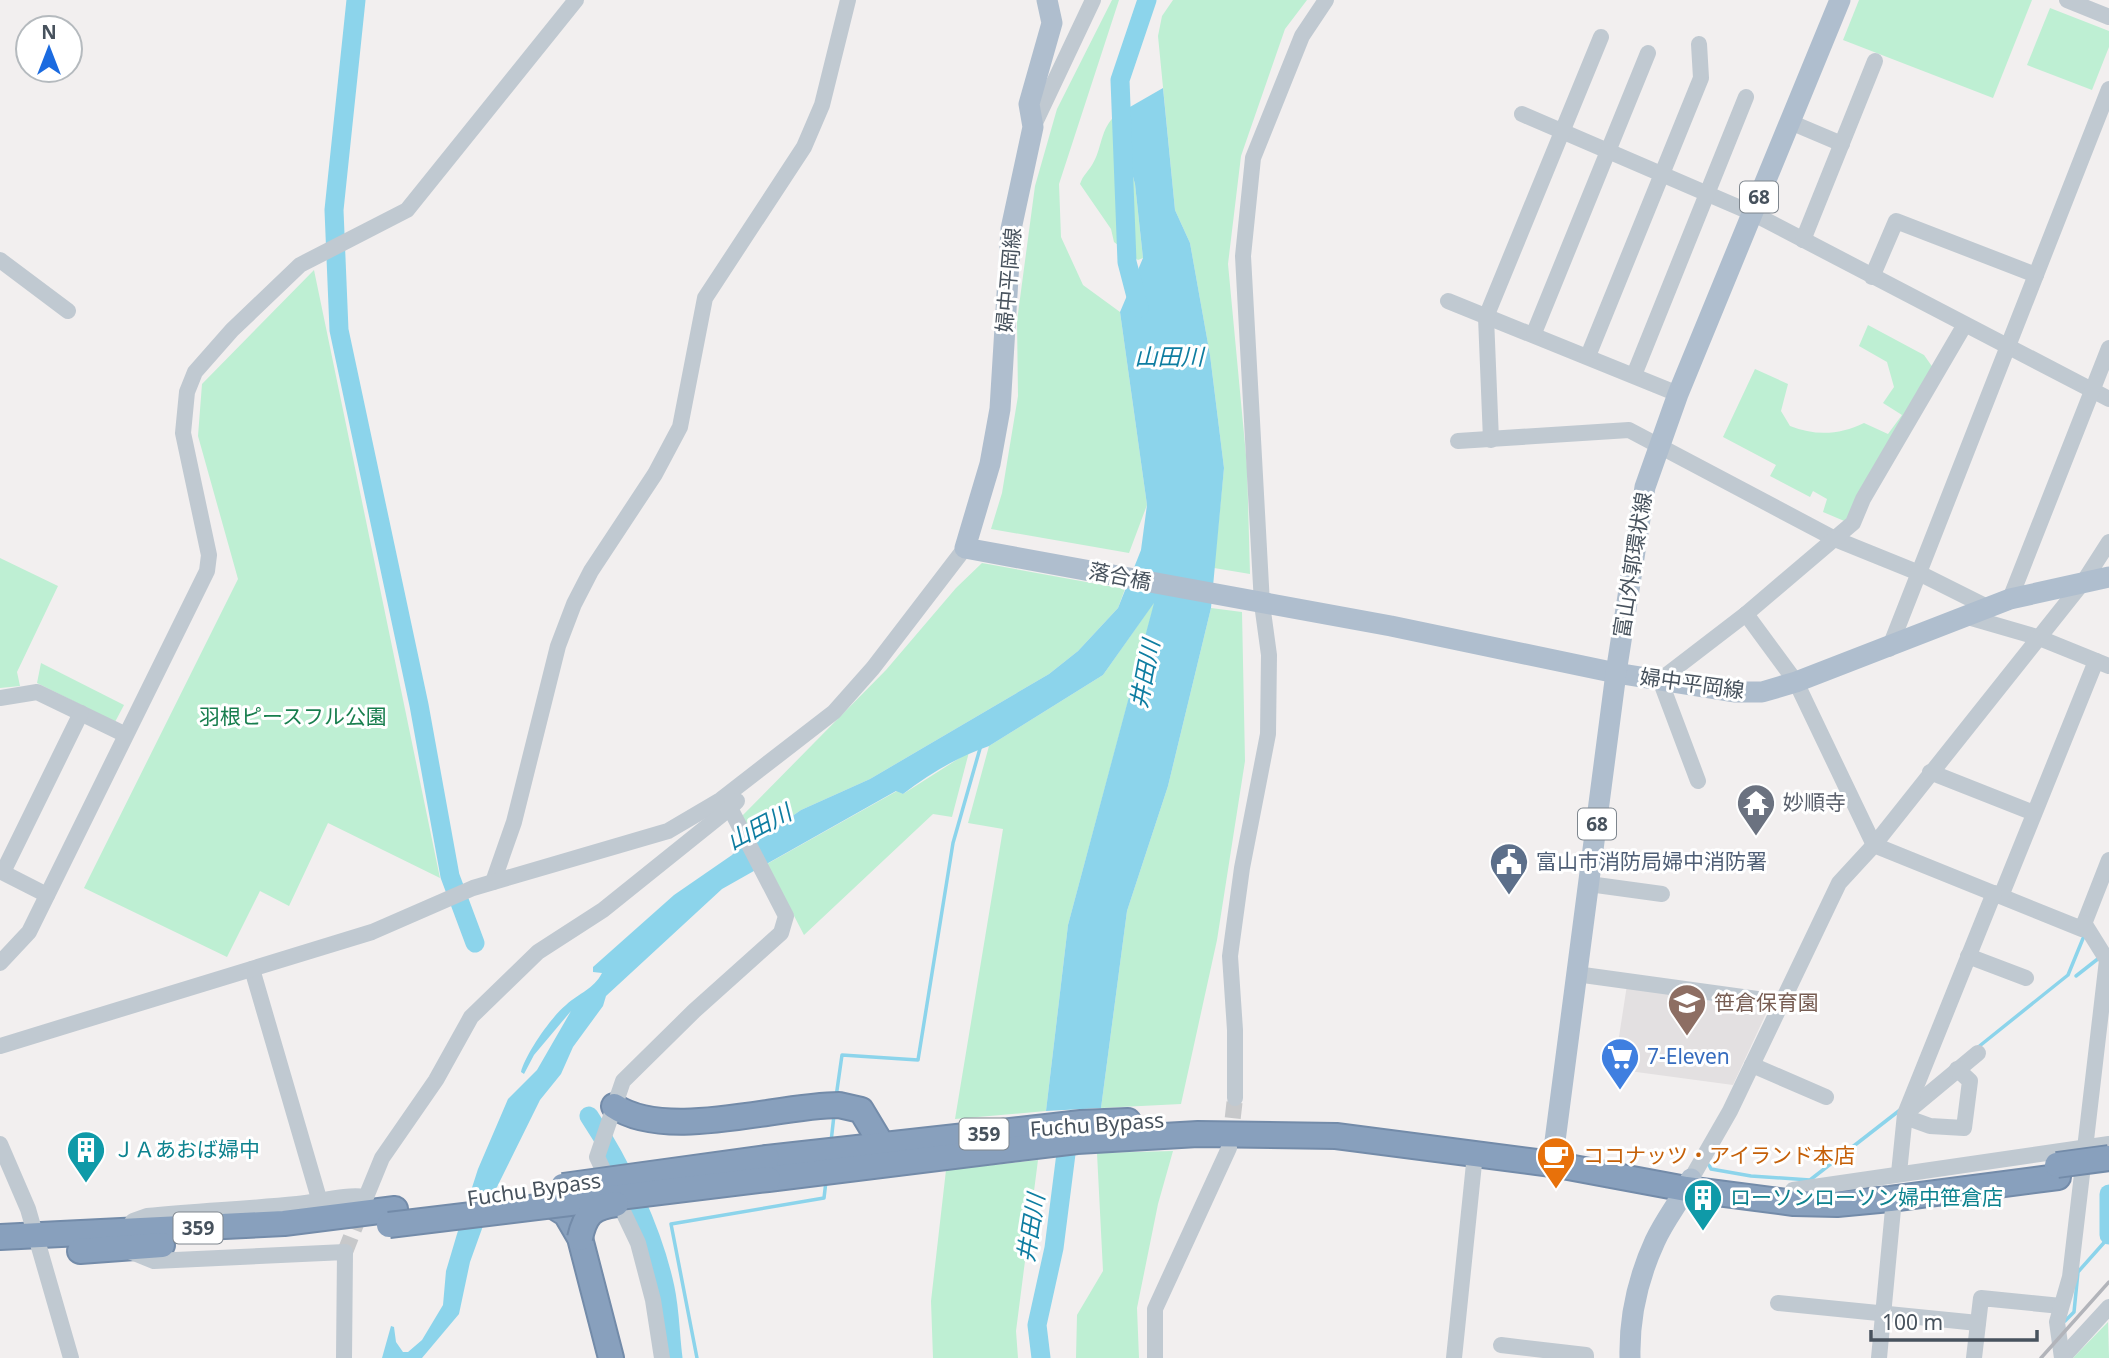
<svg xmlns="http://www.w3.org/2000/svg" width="2109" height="1358" font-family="'Noto Sans','Noto Sans JP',sans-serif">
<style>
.education{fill:#e3e0e1}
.green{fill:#beefd3}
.water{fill:#8cd4eb}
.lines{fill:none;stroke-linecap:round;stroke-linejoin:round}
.stream{stroke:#8cd4eb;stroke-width:3.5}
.river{stroke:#8cd4eb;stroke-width:19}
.minor-tunnel{stroke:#c7c8ca;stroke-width:16;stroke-dasharray:16 8;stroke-linecap:butt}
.highway-casing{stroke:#738ba9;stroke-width:28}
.minor{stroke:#c0c9d1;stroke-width:16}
.major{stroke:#afbece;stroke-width:21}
.highway{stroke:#88a0bd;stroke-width:24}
.rail{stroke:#b2b4ba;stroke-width:3.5}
.highway-bridge-casing{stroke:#738ba9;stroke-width:28;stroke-linecap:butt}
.highway-bridge{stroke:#88a0bd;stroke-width:24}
.labels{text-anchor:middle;stroke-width:6;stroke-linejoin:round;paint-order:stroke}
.shield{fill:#fff;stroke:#7e868e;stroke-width:2}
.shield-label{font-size:19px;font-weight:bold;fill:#47525d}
.street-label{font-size:21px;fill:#47525d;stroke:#fff}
.park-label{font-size:21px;fill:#187e4e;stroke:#fff}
.worship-label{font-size:21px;fill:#5b616d;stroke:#fff;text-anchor:start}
.service-label{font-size:21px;fill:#4e5e75;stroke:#fff;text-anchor:start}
.education-label{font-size:21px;fill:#785e54;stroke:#fff;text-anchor:start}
.shop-label{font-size:21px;fill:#366cbe;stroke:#fff;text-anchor:start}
.culture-label{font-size:21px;fill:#0d838f;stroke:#fff;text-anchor:start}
.food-label{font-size:21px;fill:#c56008;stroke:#fff;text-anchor:start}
.water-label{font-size:23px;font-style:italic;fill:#0e7da1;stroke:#fff}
</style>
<rect width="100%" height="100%" fill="#f2efef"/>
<!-- education -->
<polygon class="education" points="1627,985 1770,1005 1733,1085 1614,1069"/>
<!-- green -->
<g class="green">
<polygon points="1112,0 1119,0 1059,184 1061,237 1083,285 1120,312 1147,505 1129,553 991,529 1002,493 1018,396 1017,321 1035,186 1057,109"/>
<polygon points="1173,0 1307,0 1285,29 1241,156 1228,264 1247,466 1250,574 1214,568 1224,468 1210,355 1190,243 1175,210 1158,36 1162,16"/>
<polygon points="1859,0 2032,0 1993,98 1843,40"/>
<polygon points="2050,8 2109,31 2109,47 2092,90 2027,65"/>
<path d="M1116 115 1135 184 1143 258 1138 260 1114 242 1111 229 1080 184C1083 175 1087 173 1092 165 1102 150 1100 128 1116 115Z"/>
<polygon points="314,270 440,878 328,823 289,906 260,891 227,957 84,888 238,579 198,436 202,384"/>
<path d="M1868 325 1924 355 1936 372 1849 523 1823 512 1827 499 1813 491 1810 497 1770 476 1776 465 1723 437 1755 369 1788 384 1781 411 1790 426C1815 436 1840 435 1864 423L1888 434 1902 415 1883 403 1894 387 1887 362 1859 346Z"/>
<polygon points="0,558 58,586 17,672 20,686 0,688"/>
<polygon points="982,563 1125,589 1118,608 1078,651 1049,674 870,779 801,810 778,826 753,833 742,816 886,670 956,588"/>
<polygon points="1155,601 1068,925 1046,1111 955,1119 1003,829 968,823 989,746 1103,675"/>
<polygon points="1211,608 1242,612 1245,761 1217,940 1181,1104 1101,1108 1127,911 1168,786"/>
<polygon points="41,663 124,705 115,722 37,683"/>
<polygon points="969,752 952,817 933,814 804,935 767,864 897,791 903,794"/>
<polygon points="1173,1151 1158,1204 1137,1308 1139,1358 1076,1358 1077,1315 1103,1271 1097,1153"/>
<polygon points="1038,1160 1016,1331 1018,1358 933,1358 931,1301 946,1170"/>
<polygon points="2108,1322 2109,1358 2073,1358"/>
</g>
<!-- water -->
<path class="water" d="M1163 88 1175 210 1190 243 1210 355 1224 468 1211 608 1168 786 1127 911 1101 1108 1046 1111 1068 925 1154 603 1103 675 989 746C957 757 929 774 903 794L896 791 722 889 606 996 603 1006 573 1047 561 1074 540 1100 497 1187 470 1262 459 1314 422 1358H382L391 1326 394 1327 396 1342 403 1352H408L422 1340 443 1305 446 1271 457 1234 478 1169 508 1099 537 1070 571 1011 534 1055 524 1074 521 1072C525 1055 551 1017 566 1005 579 993 594 989 602 973L593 972V967L674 895 732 855 753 833 778 826 801 810 870 779 1049 674 1078 651 1118 608 1141 550 1147 505 1120 312 1143 258 1135 184 1116 115Z"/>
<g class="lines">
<!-- stream -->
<g class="stream">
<polyline points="2076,976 2099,958"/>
<polyline points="1977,1048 2068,975 2084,936"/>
<polyline points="836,1097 842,1055 918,1060 953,843 981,745"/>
<polyline points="831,1142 834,1115"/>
<polyline points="1709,1165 1711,1169 1751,1176 1810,1180 1900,1110"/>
<polyline points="2065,1321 2074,1312 2078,1272 2109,1237"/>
<polyline points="697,1358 671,1224 824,1198 826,1181"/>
</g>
<!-- river -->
<g class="river">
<polyline points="356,0 334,210 339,330 419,705 450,876 475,943"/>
<polyline points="1139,308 1127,262 1120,80 1147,0"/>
<path d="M589 1116C621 1164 653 1231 665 1288 670 1311 670 1335 673 1358"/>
<polyline points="2109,1194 2109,1235"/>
<polyline points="1041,1358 1037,1325 1054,1248 1069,1130"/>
</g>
<!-- minor-tunnel -->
<g class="minor-tunnel">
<polyline points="1230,1142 1235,1098"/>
<polyline points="345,1252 362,1209"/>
</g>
<!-- highway casing -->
<g class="highway-casing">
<g id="highway">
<path d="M614 1106C667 1142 777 1105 839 1105L861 1110 882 1145"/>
<polyline points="767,1158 1081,1123 1128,1121"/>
<polyline points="768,1179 1077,1141 1198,1134 1336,1136 1552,1164 1686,1189 1794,1203 1837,1204 1890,1199 2058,1177"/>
<polyline points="550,1204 566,1214 580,1238 611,1358"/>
<polyline points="0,1237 284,1223 395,1209"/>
<polyline points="80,1251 162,1245"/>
</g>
</g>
<!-- minor -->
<g class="minor">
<polyline points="2067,0 2109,17"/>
<polyline points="1522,114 1752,213 2109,399"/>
<polyline points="1790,122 1842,144"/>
<polyline points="1033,127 1093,0"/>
<polyline points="1803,240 1875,61"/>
<polyline points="0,260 68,311"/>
<polyline points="1872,277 1896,221 2036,275"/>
<polyline points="1448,301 1678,394"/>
<polyline points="1534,333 1648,53"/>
<polyline points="1588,356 1701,78 1699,44"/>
<polyline points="1634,375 1746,97"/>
<polyline points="1491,440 1486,317 1601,37"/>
<polyline points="1458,441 1629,430 1835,539 1919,573 1989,608"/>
<polyline points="2010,599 2109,348"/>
<polyline points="1746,614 1796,682 1874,845 2082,929 2109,860"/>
<polyline points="1968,617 2037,637 2109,666"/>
<polyline points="1889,649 2109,89"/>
<polyline points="0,698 37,692 124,734"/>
<polyline points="1930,772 2034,813"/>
<polyline points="1698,781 1660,680 1746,614 1853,523 1863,499 1964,326"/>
<polyline points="0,871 47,895"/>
<polyline points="3,872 81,713"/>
<polyline points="493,882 514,822 558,646 574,604 591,571 655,474 680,427 705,298 804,147 822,105 848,0"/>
<polyline points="1589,884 1662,894"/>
<polyline points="2001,896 2096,661"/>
<polyline points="1968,956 2026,978"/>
<polyline points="0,963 29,932 207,571 209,555 183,433 187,392 195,372 232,330 300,265 407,210 576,0"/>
<polyline points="252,969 320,1202"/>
<polyline points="1576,974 1780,1002"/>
<polyline points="0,1046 372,932 473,888 668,831 719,801 834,712 873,668 965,548"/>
<polyline points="1752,1065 1826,1097"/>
<polyline points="1235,1098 1235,1030 1230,956 1242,868 1268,734 1269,655 1262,604 1243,256 1253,158 1302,36 1326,0"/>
<polyline points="1907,1112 1978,1053"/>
<polyline points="1905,1117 1930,1126 1964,1128 1970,1081 1957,1069"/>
<polyline points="0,1144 28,1209 71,1358"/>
<polyline points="1899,1173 1905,1114 1994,893"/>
<polyline points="1691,1179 1730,1111 1839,883 1874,845 2084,581 2109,542"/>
<polyline points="1793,1190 2109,1144"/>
<path d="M128 1230 133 1221 147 1216C196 1211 247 1209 297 1204 320 1202 344 1194 366 1197L382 1158 436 1080 471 1017 538 952 603 910 730 808"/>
<polyline points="127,1250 154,1261 345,1252 344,1358"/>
<polyline points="1778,1303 1978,1323"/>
<polyline points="1501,1345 1586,1355 1586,1358"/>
<polyline points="2063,1357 2109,1307"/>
<polyline points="662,1358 653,1300 638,1243 597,1157 623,1081 694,1011 781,933 786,916 730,808 737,801"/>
<polyline points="1155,1358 1155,1309 1229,1148"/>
<polyline points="1454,1358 1475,1154"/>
<polyline points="1879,1358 1893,1209"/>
<polyline points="1974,1358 1981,1298 2061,1306"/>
<polyline points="2062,1358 2057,1322 2070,1277 2107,960 2084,923"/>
</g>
<!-- major -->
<g class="major">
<polyline points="1047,0 1052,23 1029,104 1033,127 1011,229 1000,409 990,464 965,548 1391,626 1616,673 1734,692 1762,692 1796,682 2010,599 2109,577"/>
<polyline points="1552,1164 1616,673 1645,487 1678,394 1840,0"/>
<path d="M1630 1358C1629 1317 1638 1278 1655 1241 1665 1219 1681 1200 1691 1179"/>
</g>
<!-- highway -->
<use href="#highway" class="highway"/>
<!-- rail -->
<polyline class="rail" points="2041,1358 2109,1282"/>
<!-- highway-bridge casing -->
<g class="highway-bridge-casing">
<g id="highway-bridge">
<polyline points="2057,1165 2109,1158"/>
<polyline points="563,1186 767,1158"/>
<polyline points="389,1225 768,1179"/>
<path d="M580 1238C585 1215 592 1207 616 1204"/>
</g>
</g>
<!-- highway-bridge -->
<use href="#highway-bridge" class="highway-bridge"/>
</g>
<!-- icons -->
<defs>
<g id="temple-pin" transform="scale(2.0125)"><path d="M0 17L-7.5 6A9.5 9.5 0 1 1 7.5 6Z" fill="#6b7280" stroke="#fff"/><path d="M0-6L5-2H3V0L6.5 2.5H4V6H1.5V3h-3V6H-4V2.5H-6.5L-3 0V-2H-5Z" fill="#fff"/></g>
<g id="civic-pin" transform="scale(2.0125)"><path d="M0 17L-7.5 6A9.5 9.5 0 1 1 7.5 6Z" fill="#5c6f8a" stroke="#fff"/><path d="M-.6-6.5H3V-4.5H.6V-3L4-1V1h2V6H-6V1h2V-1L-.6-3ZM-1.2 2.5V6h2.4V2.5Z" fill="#fff"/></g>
<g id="school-pin" transform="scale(2.0125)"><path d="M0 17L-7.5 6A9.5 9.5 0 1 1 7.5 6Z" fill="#8d6e63" stroke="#fff"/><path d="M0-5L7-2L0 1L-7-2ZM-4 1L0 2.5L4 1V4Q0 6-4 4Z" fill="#fff"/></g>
<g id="supermarket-pin" transform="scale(2.0125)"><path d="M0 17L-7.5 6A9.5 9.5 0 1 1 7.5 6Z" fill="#3f7fe0" stroke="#fff"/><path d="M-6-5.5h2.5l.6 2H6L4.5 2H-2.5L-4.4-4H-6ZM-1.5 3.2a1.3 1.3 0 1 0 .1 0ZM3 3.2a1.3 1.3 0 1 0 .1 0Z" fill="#fff"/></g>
<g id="building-pin" transform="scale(2.0125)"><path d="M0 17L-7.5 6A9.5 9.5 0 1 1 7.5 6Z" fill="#0f9aa8" stroke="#fff"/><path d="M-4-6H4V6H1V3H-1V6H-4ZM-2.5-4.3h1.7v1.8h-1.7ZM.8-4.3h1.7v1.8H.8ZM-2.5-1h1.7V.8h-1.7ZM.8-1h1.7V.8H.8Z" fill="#fff"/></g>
<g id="cafe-pin" transform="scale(2.0125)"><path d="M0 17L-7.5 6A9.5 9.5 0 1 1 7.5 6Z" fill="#e8710a" stroke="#fff"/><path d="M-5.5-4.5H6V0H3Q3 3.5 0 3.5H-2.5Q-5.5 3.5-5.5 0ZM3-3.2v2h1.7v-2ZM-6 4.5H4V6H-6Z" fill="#fff"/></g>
</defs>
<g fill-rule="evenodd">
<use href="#temple-pin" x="1756" y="803"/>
<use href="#civic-pin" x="1509" y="862"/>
<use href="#school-pin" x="1687" y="1003"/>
<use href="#supermarket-pin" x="1620" y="1057"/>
<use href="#building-pin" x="86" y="1150"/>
<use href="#cafe-pin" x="1556" y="1156"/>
<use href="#building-pin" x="1703" y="1198"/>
</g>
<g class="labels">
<!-- shield labels -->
<g class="shield">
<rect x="1740" y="181.5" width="38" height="31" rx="5"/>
<rect x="1578" y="808.5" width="38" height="31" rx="5"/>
<rect x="959.5" y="1118.5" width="49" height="31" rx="5"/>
<rect x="173.5" y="1212.5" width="49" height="31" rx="5"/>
</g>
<g class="shield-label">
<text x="1759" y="204">68</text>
<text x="1597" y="831">68</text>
<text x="984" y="1141">359</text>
<text x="198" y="1235">359</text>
</g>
<!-- street labels -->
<g class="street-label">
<text transform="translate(1009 280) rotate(-85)" y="7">婦中平岡線</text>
<text transform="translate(1633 565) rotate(-81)" y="7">富山外郭環状線</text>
<text transform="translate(1120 577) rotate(11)" y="7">落合橋</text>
<text transform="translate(1692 684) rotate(8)" y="7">婦中平岡線</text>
<text transform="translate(1097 1125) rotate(-4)" y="7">Fuchu Bypass</text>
<text transform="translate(534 1190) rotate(-8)" y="7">Fuchu Bypass</text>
</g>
<!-- park labels -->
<g class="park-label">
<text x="293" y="724">羽根ピースフル公園</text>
</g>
<!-- worship labels -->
<g class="worship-label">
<text x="1783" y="810">妙順寺</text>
</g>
<!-- service labels -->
<g class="service-label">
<text x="1536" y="869">富山市消防局婦中消防署</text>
</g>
<!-- education labels -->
<g class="education-label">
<text x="1714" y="1010">笹倉保育園</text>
</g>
<!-- shop labels -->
<g class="shop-label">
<text x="1647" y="1064">7-Eleven</text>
</g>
<!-- culture labels -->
<g class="culture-label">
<text x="113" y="1157">ＪＡあおば婦中</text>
<text x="1730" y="1205">ローソンローソン婦中笹倉店</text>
</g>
<!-- food labels -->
<g class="food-label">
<text x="1583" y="1163">ココナッツ・アイランド本店</text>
</g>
<!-- water labels -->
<g class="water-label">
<text x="1169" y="365">山田川</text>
<text transform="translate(1145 674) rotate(-79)" y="8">井田川</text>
<text transform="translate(759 827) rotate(-28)" y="8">山田川</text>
<text transform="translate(1031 1228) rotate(-81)" y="8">井田川</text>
</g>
</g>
<!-- north arrow -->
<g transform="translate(49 49)"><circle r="33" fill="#ffffff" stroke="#b5babe" stroke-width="2"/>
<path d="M0-5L12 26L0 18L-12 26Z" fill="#1b6be0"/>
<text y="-10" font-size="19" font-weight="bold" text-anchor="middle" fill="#47525d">N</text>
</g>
<!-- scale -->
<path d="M1871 1330v10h166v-10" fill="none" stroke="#47525d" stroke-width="3.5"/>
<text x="1882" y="1330" font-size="21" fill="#47525d" stroke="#ffffff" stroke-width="5" paint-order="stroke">100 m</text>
</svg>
